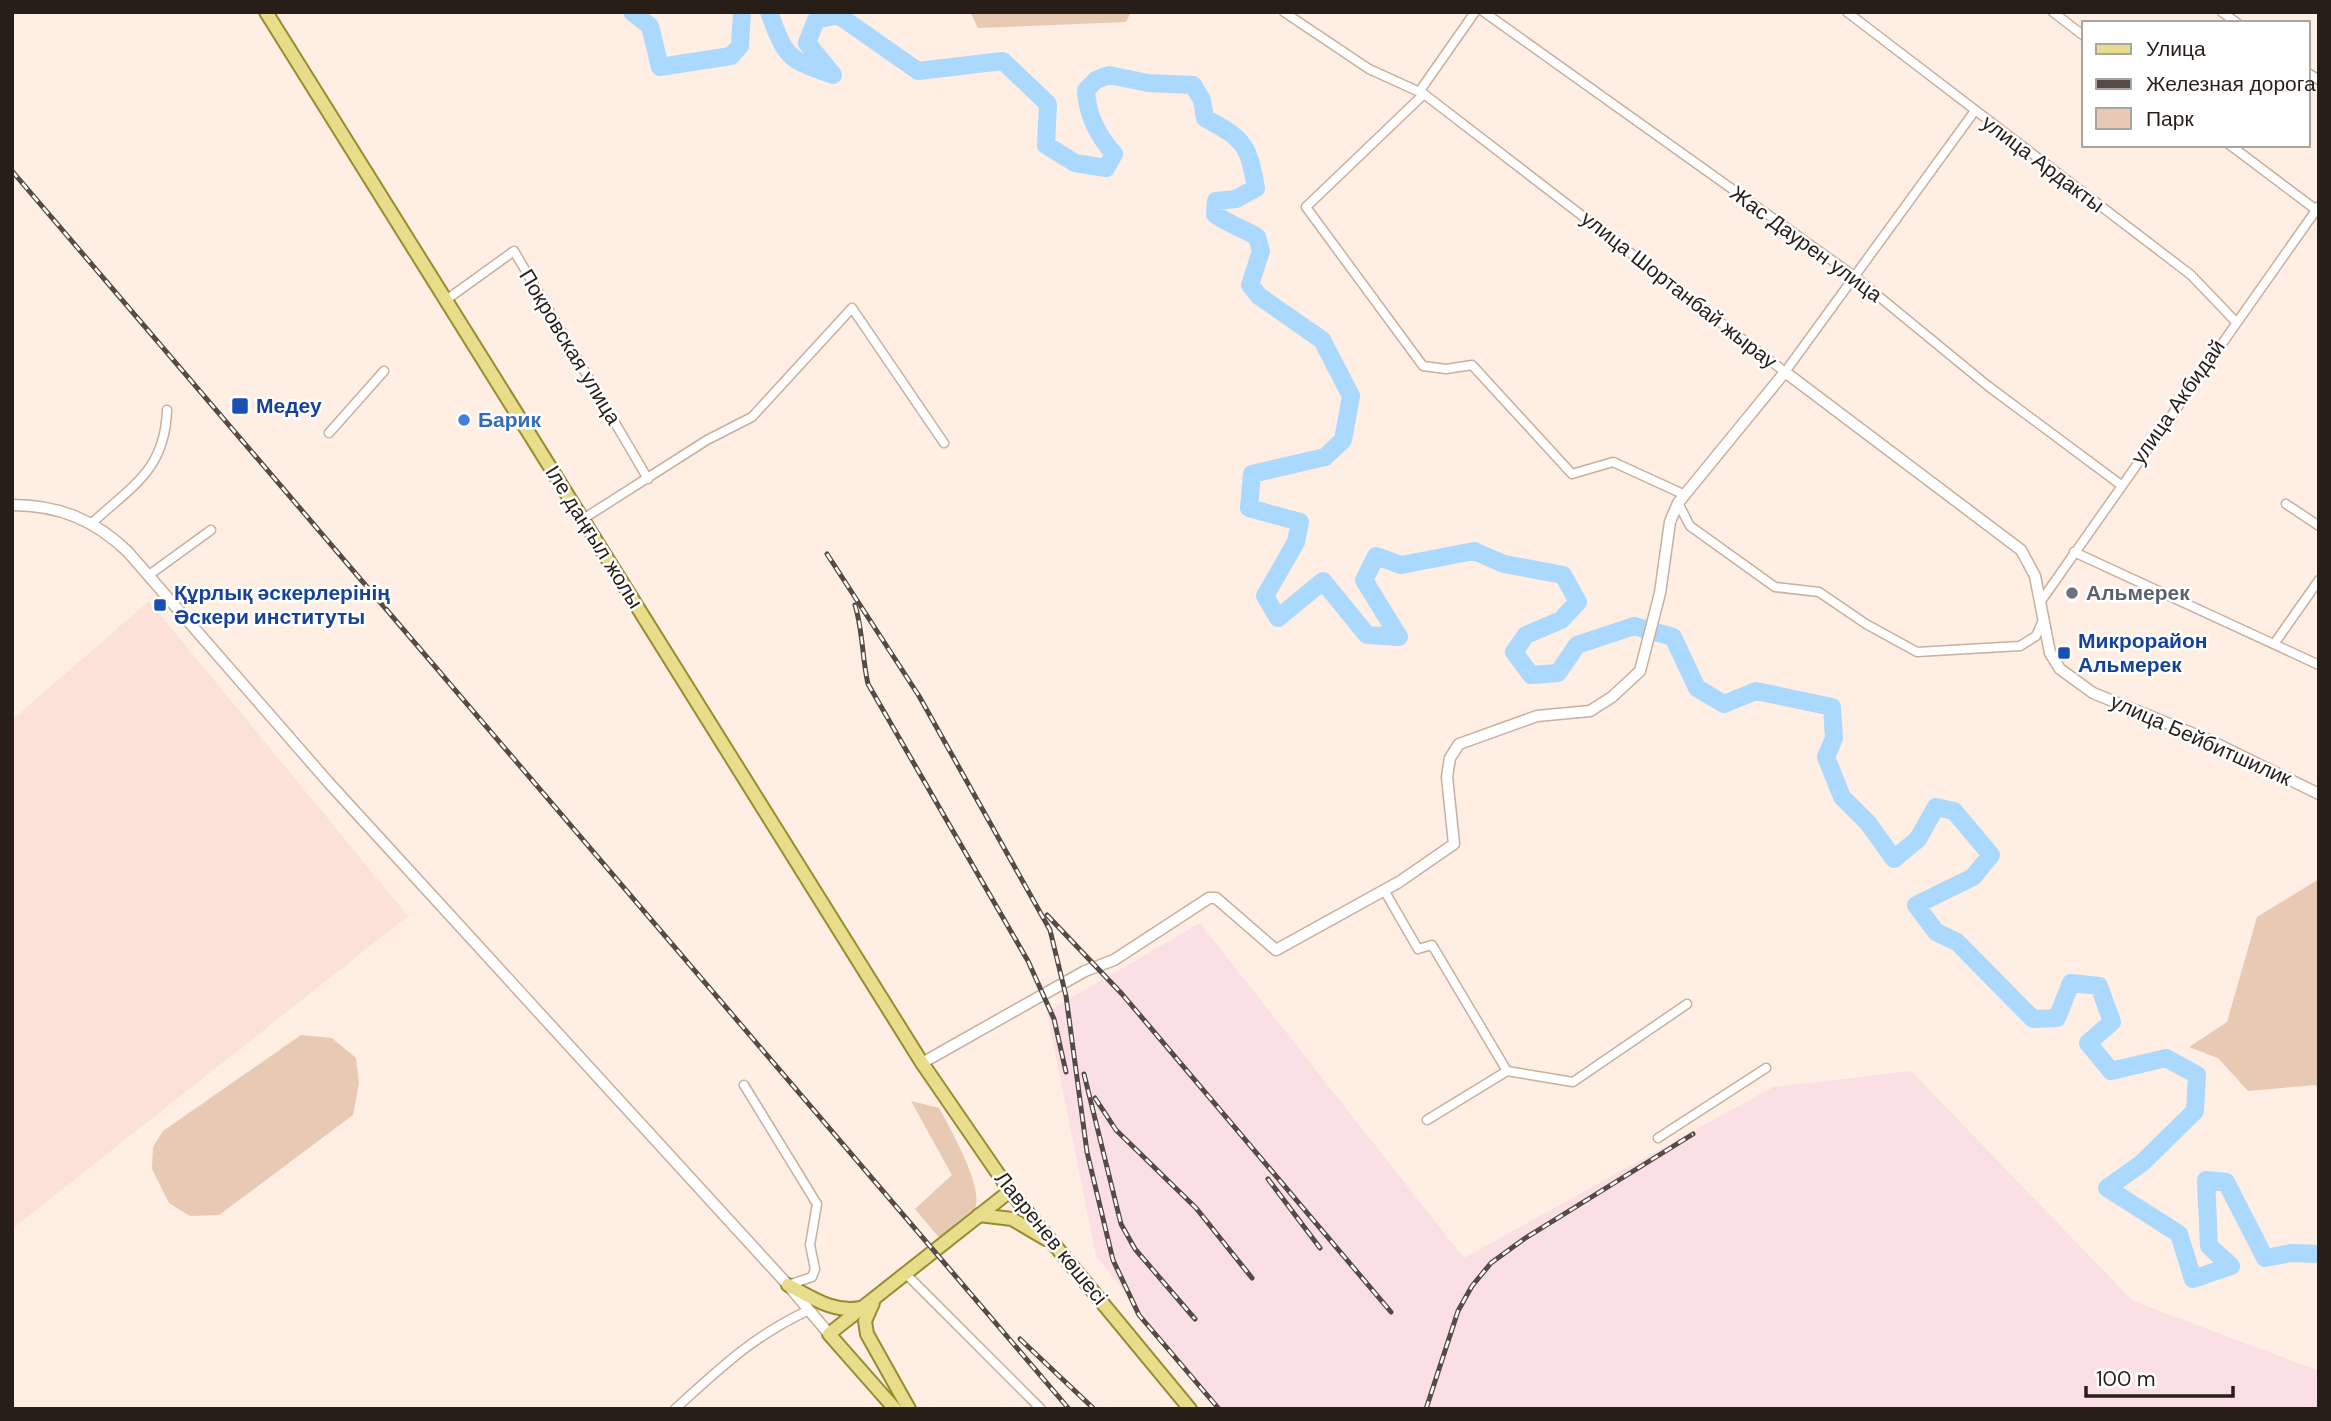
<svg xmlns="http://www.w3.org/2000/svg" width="2331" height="1421" font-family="'DM Sans',sans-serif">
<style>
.industrial{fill:#fae0e4}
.education{fill:#fbe1da}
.green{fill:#e7c9b4}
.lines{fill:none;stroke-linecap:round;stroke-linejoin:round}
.river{stroke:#abd8fd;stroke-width:18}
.minor-casing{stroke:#c9af9d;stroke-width:11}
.tertiary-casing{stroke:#c9af9d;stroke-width:13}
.primary-casing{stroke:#9a8b30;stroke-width:16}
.minor{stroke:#fff;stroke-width:8}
.tertiary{stroke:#fff;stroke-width:10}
.primary{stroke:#e7dd8b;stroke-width:12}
.rail-casing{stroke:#564b44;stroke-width:5}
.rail{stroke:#fff;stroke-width:2.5;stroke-dasharray:8;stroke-linecap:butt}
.transit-dot{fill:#1a4fb4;stroke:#fff;stroke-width:2.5}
.shop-dot{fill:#3f7fe0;stroke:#fff;stroke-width:2.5}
.worship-dot{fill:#6b7280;stroke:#fff;stroke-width:2.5}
.labels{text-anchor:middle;stroke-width:5;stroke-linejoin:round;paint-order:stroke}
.street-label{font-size:21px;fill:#281e18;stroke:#fff}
.transit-label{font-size:21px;font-weight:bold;fill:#164399;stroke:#fff;text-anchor:start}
.shop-label{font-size:21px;font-weight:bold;fill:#366cbe;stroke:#fff;text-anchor:start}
.worship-label{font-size:21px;font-weight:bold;fill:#5b616d;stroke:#fff;text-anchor:start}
</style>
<rect width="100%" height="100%" fill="#feeee3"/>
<!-- industrial -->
<polygon class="industrial" points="1200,923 1464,1258 1773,1087 1911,1071 2133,1301 2319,1371 2319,1409 1219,1409 1096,1256 1047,1012"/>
<!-- education -->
<polygon class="education" points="149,601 408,916 12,1229 12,720"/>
<!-- green -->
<g class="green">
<polygon points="970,12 1131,12 1126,22 978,28"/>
<polygon points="2319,879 2319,1089 2315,1085 2248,1091 2218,1058 2189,1047 2227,1022 2257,917"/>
<polygon points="301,1035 332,1038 356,1058 359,1083 353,1115 219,1215 190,1216 169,1203 152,1169 153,1147 163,1131"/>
<path d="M911 1101 939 1108C949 1127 987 1191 974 1211 967 1222 952 1232 942 1241L915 1209 952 1175Z"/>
</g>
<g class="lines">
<!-- river -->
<g class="river">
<polyline points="632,12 650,26 660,67 731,56 740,46 742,12"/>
<path d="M769 12C786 58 787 59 833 75L807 43 816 20 838 15 918 71 1003 61 1048 104 1046 145 1075 163 1106 168 1114 154C1098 136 1087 114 1086 90L1096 80 1109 75 1148 83 1193 85 1202 100 1205 118C1245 140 1248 144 1256 188L1236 199 1216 201 1215 214C1227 224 1243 228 1257 237L1261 251 1250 285 1259 296 1322 340 1351 396 1343 440 1325 457 1252 474 1249 508 1300 522 1296 542 1265 596 1278 618 1323 581 1367 635 1399 637 1364 580 1376 556 1401 565 1474 551 1504 564 1563 575 1578 602 1561 620 1526 635 1514 652 1531 675 1558 673 1577 645 1634 626 1673 637 1697 688 1724 704 1756 691 1832 707 1834 738 1826 757 1842 797 1868 823 1894 859 1918 839 1936 807 1954 811 1991 855 1973 877 1916 905 1936 932 1957 942 2033 1019 2057 1018 2071 983 2099 986 2112 1022 2088 1043 2111 1071 2166 1058 2197 1075 2195 1111 2142 1163 2107 1188 2179 1234 2193 1279 2231 1266 2209 1246 2206 1180 2226 1182 2265 1258 2291 1253 2319 1254"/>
</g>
<!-- minor casing -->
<g class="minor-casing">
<g id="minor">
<polyline points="1284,12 1369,69 1424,94 1785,372 1974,112"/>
<polyline points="1484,12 1854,276 1988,386 2121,485"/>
<polyline points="1847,12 2191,275 2235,321"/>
<polyline points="2053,12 2084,36"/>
<polyline points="2222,12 2237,23"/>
<polyline points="2308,73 2319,80"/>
<polyline points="1419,92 1475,12"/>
<polyline points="1424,94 1306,207 1423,366 1446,369 1472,365 1572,474 1613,462 1683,494"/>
<polyline points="2230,145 2319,212"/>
<polyline points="446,300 514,251 648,479"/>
<polyline points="329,433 384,371"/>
<polyline points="1678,503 1690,526 1775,587 1819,592 1866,624 1917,652 2020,646 2036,636 2044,618"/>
<polyline points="2286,504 2319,526"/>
<polyline points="583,519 707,440 752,417 852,308 944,443"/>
<path d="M92 523C132 486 165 470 167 410"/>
<polyline points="2074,552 2319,665"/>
<polyline points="149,575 211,530"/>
<polyline points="2041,601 2319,206"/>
<polyline points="2274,644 2319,580"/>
<polyline points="1384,890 1418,949 1432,945 1507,1071"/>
<polyline points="744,1085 817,1204 810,1245 815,1269 812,1277 788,1285"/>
<polyline points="1427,1120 1507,1071 1573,1082 1687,1004"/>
<polyline points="1658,1138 1766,1068"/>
<polyline points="907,1275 1041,1409"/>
<path d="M675 1409C720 1368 753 1336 809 1310"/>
</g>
</g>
<!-- tertiary casing -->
<g class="tertiary-casing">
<g id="tertiary">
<path d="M12 505C59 505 95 520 128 552L329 783 788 1285 829 1334"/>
<polyline points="922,1063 1085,971 1114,960 1209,898 1216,898 1276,950 1399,882 1454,844 1447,777 1450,758 1459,744 1537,716 1590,711 1612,697 1640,671 1660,593 1670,522 1678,503 1785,372 2021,550 2035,576 2050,653 2060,669 2093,693 2211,741 2319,794"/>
</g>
</g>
<!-- primary casing -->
<g class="primary-casing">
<g id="primary">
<polyline points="266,12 922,1063 1010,1191 1190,1409"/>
<polyline points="979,1215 1012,1219 1046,1239"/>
<path d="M788 1285C813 1298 833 1313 861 1308"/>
<polyline points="873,1303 865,1321 867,1334 909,1409"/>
<polyline points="895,1409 829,1334 1010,1191"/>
</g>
</g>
<!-- minor -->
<use href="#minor" class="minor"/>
<!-- tertiary -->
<use href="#tertiary" class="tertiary"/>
<!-- primary -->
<use href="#primary" class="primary"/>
<!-- rail casing -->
<g class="rail-casing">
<g id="rail">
<polyline points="12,171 1069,1409"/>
<polyline points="827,554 919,696 1050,930 1066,996 1087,1152 1113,1260 1139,1315 1219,1409"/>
<path d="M855 605C863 631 862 658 868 684L1028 961 1054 1019 1066 1072"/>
<polyline points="1047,915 1122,994 1391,1312"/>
<polyline points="1084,1074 1121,1224 1135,1249 1195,1319"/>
<polyline points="1095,1098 1116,1130 1196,1208 1252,1278"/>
<polyline points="1268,1179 1320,1248"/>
<polyline points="1020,1339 1094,1409"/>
<polyline points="1426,1409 1458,1311 1472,1286 1491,1263 1524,1239 1693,1134"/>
</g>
</g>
<!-- rail -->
<use href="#rail" class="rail"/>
</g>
<!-- markers -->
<g class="transit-dot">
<rect x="231" y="397" width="18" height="18" rx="3.5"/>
<rect x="153" y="598" width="14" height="14" rx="3.5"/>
<rect x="2057" y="646" width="14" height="14" rx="3.5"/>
</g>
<circle class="shop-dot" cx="464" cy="420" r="7"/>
<circle class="worship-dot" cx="2072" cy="593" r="7"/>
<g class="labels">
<!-- street labels -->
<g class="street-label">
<text transform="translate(2043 164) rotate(37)" y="7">улица Ардакты</text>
<text transform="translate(1806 244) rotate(36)" y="7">Жас Даурен улица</text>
<text transform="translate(1679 290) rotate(38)" y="7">улица Шортанбай жырау</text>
<text transform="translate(570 347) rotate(59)" y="7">Покровская улица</text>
<text transform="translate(2178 402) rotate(-55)" y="7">улица Акбидай</text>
<text transform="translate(594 537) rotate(58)" y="7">Іле даңғыл жолы</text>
<text transform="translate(2201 740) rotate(24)" y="7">улица Бейбитшилик</text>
<text transform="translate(1051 1238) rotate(51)" y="7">Лавренев көшесі</text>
</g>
<!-- transit labels -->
<g class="transit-label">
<text x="256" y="413">Медеу</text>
<text x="174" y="600">Құрлық әскерлерінің<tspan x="174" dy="24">Әскери институты</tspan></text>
<text x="2078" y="648">Микрорайон<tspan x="2078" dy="24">Альмерек</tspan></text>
</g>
<!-- shop labels -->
<g class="shop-label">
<text x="478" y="427">Барик</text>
</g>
<!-- worship labels -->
<g class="worship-label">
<text x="2086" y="600">Альмерек</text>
</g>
</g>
<!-- border -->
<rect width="2331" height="1421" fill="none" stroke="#281e18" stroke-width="28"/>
<!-- legend -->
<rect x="2082" y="21" width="228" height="126" fill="#ffffff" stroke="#a9a5a3" stroke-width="2"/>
<rect x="2096" y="44" width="35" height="10" fill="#e7dd8b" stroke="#a9a5a3" stroke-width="2"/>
<text x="2146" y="56" font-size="21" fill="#281e18">Улица</text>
<rect x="2096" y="79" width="35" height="10" fill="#564b44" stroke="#a9a5a3" stroke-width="2"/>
<text x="2146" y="91" font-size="21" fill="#281e18">Железная дорога</text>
<rect x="2096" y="108" width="35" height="21" fill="#e7c9b4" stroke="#a9a5a3" stroke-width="2"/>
<text x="2146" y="126" font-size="21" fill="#281e18">Парк</text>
<!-- scale -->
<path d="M2086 1386v10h147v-10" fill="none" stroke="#281e18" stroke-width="3.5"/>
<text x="2096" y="1386" font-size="21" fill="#281e18" stroke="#ffffff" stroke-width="5" paint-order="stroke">100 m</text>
</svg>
